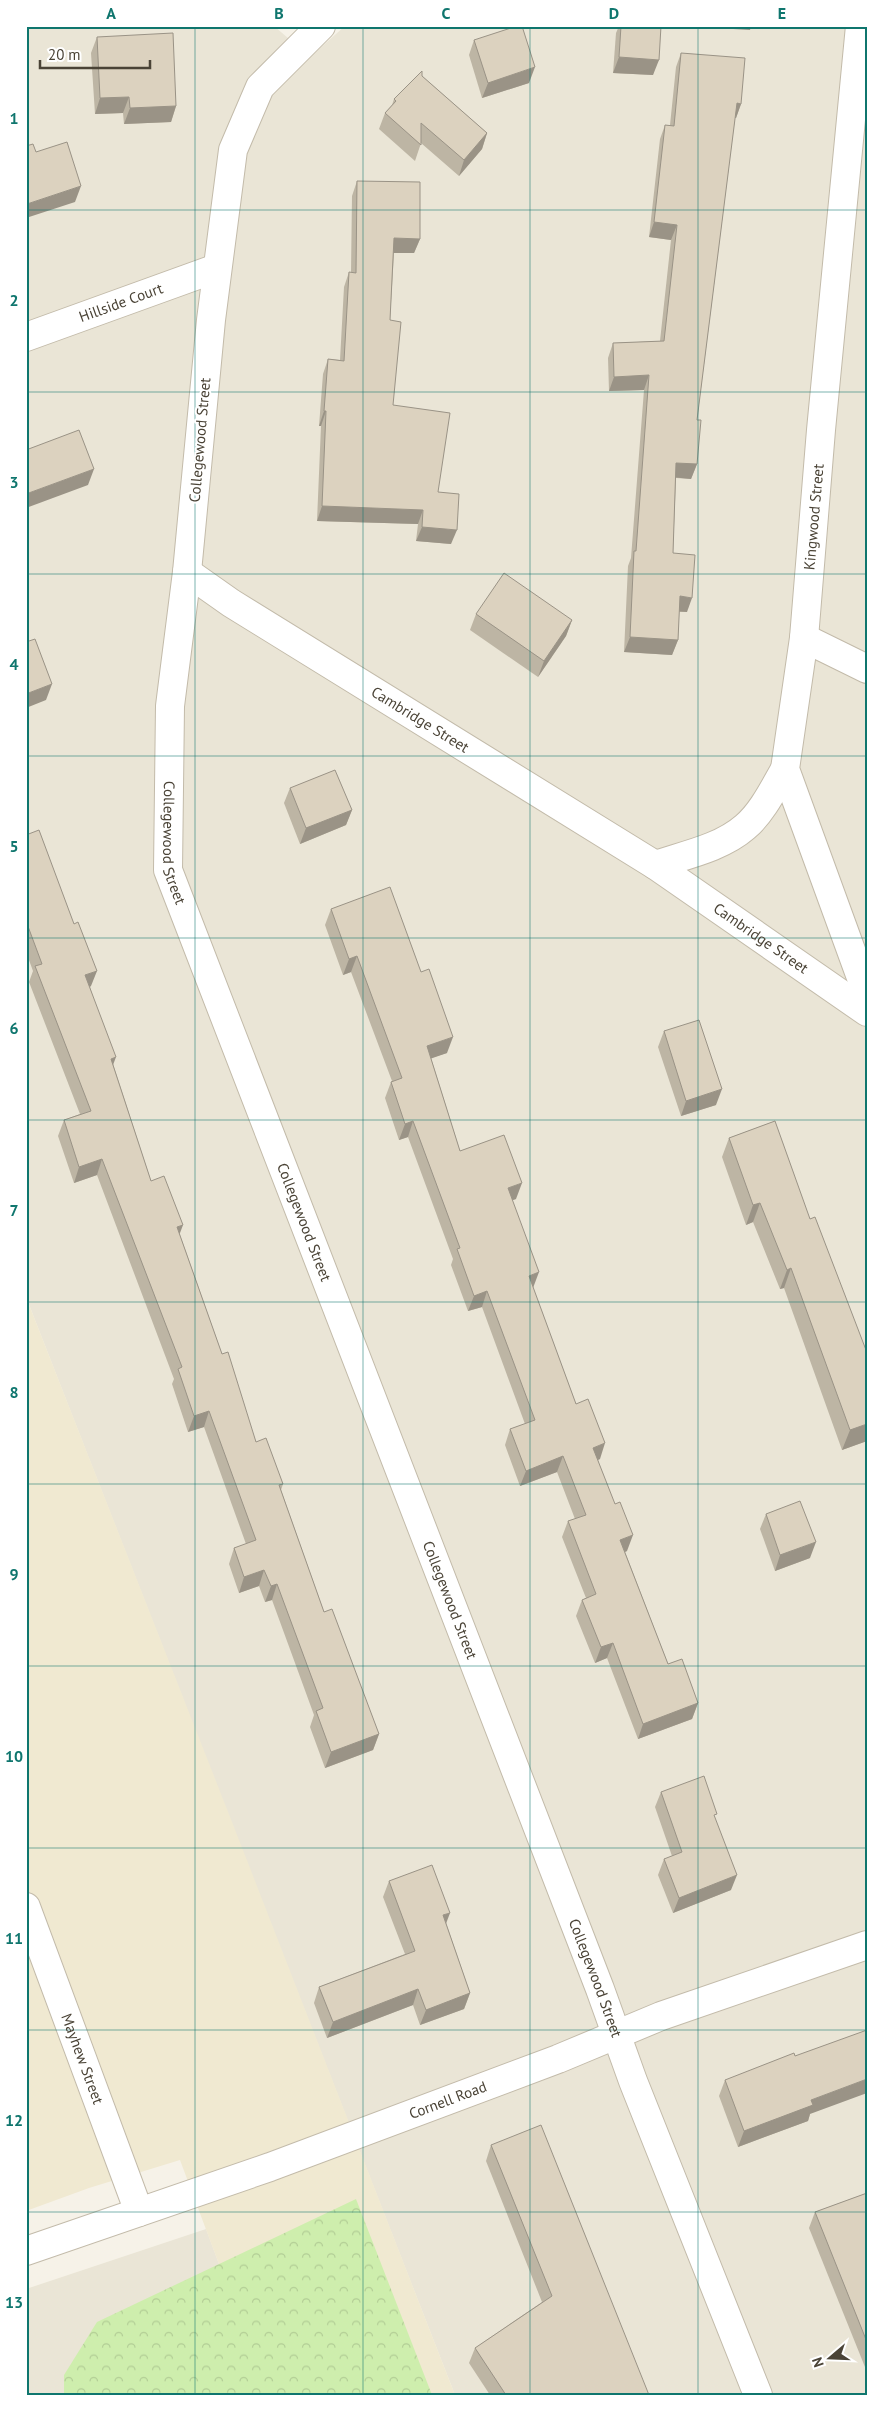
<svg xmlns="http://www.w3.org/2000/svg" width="893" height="2421" font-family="'PT Sans',sans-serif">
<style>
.residential{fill:#eae5d6}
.education{fill:#f0e9d1}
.forest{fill:url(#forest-crowns)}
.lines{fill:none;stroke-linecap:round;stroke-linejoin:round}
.minor-casing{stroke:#c3bbaa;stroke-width:30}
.tertiary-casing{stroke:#c3bbaa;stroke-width:30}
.minor{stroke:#fff;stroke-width:28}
.tertiary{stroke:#fff;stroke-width:28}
.wall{fill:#bdb5a4}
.shaded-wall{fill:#9a9386}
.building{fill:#dcd2bf;stroke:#9a9386}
.grid{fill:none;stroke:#0f766e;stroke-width:1;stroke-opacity:0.55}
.labels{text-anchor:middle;stroke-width:4;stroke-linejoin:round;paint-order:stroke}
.street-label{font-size:15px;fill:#4a4336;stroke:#fff}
.neatline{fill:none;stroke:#0f766e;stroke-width:2}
.grid-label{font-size:16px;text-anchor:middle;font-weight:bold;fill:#0f766e}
</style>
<defs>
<pattern id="forest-crowns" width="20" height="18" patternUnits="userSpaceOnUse" patternTransform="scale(1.25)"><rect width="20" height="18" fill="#ceeead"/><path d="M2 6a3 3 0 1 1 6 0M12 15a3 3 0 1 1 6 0" fill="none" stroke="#b2cd95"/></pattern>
</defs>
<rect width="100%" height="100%" fill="#f6f2e8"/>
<!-- residential -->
<g class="residential">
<polygon points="26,26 274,26 310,57 345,26 867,26 867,2395 455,2395 26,1297"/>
<polygon points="206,2229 268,2395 26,2395 26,2289"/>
</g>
<!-- education -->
<polygon class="education" points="26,1297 241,1845 455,2395 268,2395 180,2160 89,2188 26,2211"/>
<!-- forest -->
<polygon class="forest" points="356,2199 432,2395 64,2395 64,2375 97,2322"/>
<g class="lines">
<!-- minor casing -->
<g class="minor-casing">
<g id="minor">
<path id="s1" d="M321 26 260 87 233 150 211 320 187 572 170 706 168 870 600 1989 633 2081 758 2395"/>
<polyline points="860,26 821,430 804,638 785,769 867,994"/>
<path id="s2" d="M26 337 217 268"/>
<path id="s3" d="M187 572 231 603 655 865 867 1012"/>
<polyline points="804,638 867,669"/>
<path d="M655 865C685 855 721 848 745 827 762 813 774 788 785 769"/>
<path id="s4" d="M26 1907 139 2212"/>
</g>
</g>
<!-- tertiary casing -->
<g class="tertiary-casing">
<g id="tertiary">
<path id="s5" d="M26 2251 270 2167 558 2059 661 2016 867 1945"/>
</g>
</g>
<!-- minor -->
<use href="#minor" class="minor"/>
<!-- tertiary -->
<use href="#tertiary" class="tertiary"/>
</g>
<!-- wall -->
<g class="wall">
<polygon points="619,26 661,26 653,75 613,73 616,33"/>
<polygon points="97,37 176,106 171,122 124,124 123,113 95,114 91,53"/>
<polygon points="474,40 529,83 482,98 469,55"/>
<polygon points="681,53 741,104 736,118 735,118 697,420 697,464 691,479 676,478 673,553 687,612 679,612 678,640 672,655 624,652 628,566 631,558 644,390 609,391 608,358 613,343 660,341 671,240 649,237 660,139 665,125 670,125 676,67"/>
<polygon points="422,76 487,133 482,149 459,176 421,143 415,161 379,129 385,113 392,105 394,99"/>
<polygon points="357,181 420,239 414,253 394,253 390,320 393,405 438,492 451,544 416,541 418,524 317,521 321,426 319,426 323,374 328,359 340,360 344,287 349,272 351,273 352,196"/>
<polygon points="476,614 572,620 566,636 538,677 470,630"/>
<polygon points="290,788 352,810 346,825 300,844 284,803"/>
<polygon points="26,835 91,986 90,987 113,1064 151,1181 180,1235 222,1354 256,1442 283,1484 281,1490 324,1612 379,1734 373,1750 325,1768 310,1727 314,1715 272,1600 265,1602 259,1586 239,1593 229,1564 234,1548 246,1544 204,1427 188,1432 172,1384 174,1379 97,1175 74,1183 58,1136 64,1120 80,1114 29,982 33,971 26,952"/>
<polygon points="331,909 447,1053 431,1058 460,1151 516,1199 512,1200 533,1288 576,1404 600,1459 598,1460 627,1551 625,1552 668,1664 698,1703 692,1719 638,1739 607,1658 595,1663 576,1616 582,1600 586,1598 562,1537 568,1521 575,1519 557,1472 520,1486 505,1445 510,1429 525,1424 482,1307 468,1311 451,1265 453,1259 408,1137 399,1140 385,1098 391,1082 392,1081 351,972 343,975 325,925"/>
<polygon points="664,1031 716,1105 681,1116 658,1047"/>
<polygon points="775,1121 867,1441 842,1450 784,1288 780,1289 753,1222 746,1225 722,1157 729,1138"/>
<polygon points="766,1514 810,1558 775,1571 760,1529"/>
<polygon points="661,1792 715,1819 731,1890 673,1913 658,1875 664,1859 672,1856 655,1807"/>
<polygon points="389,1881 446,1923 470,1993 464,2009 420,2025 413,2005 327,2038 314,2003 319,1987 405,1954 383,1897"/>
<polygon points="725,2080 810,2114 808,2121 738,2147 719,2096"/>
<polygon points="491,2145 649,2395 490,2395 469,2363 475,2348 542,2302 486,2161"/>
<polygon points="867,2193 867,2372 809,2228 815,2212"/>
</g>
<!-- shaded-wall -->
<g class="shaded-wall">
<polygon points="717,26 751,26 750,30 716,28"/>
<polygon points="619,57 659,60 653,75 613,73"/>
<polygon points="535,67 529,83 482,98 488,83"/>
<polygon points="129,97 123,113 95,114 100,98"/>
<polygon points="737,103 741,104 736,118 732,118"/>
<polygon points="176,106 171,122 124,124 130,108"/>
<polygon points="487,133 482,149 459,176 464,160"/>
<polygon points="81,186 75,202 26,218 27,204"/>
<polygon points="654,222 677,225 671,240 649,237"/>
<polygon points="394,238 420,239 414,253 389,253"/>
<polygon points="649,375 644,390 609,391 614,377"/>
<polygon points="324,411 326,411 321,426 319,426"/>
<polygon points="676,463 697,464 691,479 671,477"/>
<polygon points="94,469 88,485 26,508 26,494"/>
<polygon points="322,506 423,510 418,524 317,521"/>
<polygon points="422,527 457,530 451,544 416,541"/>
<polygon points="680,596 692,598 687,612 675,611"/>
<polygon points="572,620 566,636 538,677 544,661"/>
<polygon points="630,637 678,640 672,655 624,652"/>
<polygon points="52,684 46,700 26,708 26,694"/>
<polygon points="352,810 346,825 300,844 306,828"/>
<polygon points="357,956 351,972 343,975 349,959"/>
<polygon points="97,971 91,986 79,991 85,975"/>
<polygon points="453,1037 447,1053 421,1062 427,1046"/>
<polygon points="116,1057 110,1073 111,1059"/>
<polygon points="722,1089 716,1105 681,1116 686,1101"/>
<polygon points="413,1121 408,1137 399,1140 405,1124"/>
<polygon points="102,1159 97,1175 74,1183 79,1167"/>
<polygon points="522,1183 516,1199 502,1204 508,1188"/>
<polygon points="760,1203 753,1222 746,1225 753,1205"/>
<polygon points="183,1225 177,1241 177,1227"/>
<polygon points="791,1268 784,1288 780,1289 787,1270"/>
<polygon points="539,1272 533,1288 529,1276"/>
<polygon points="487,1291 482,1307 468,1311 474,1296"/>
<polygon points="209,1411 204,1427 188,1432 194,1416"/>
<polygon points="867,1424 867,1441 842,1450 850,1430"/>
<polygon points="605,1443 600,1459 587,1464 593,1448"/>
<polygon points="563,1456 557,1472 520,1486 526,1471"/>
<polygon points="633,1535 627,1551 615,1556 620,1540"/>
<polygon points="816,1542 810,1558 775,1571 780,1555"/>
<polygon points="264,1570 259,1586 239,1593 244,1577"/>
<polygon points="277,1584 272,1600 265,1602 271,1586"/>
<polygon points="613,1643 607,1658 595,1663 601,1647"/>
<polygon points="698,1703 692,1719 638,1739 643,1724"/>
<polygon points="379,1734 373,1750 325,1768 331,1752"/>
<polygon points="737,1875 731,1890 673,1913 679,1898"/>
<polygon points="450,1913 444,1929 443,1915"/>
<polygon points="418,1989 413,2005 327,2038 333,2022"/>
<polygon points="470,1993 464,2009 420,2025 426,2010"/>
<polygon points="867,2079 867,2093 810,2114 808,2121 738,2147 744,2131 811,2100"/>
</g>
<!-- building -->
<g class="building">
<polygon points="517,26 522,26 535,67 488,83 474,40"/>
<polygon points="621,26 661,26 659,60 619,57"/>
<polygon points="173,33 176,106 130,108 129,97 100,98 97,37"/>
<polygon points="681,53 745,58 741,104 737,103 697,420 701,420 697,464 676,463 673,553 695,555 692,598 680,596 678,640 630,637 634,551 636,551 649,375 614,377 613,343 664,341 677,225 654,222 665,125 674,126"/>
<polygon points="422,71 422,76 487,133 464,160 421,123 421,145 385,113 396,101 394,99"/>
<polygon points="67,142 81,186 27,204 26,146 33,144 36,152"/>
<polygon points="357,181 420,182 420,239 394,238 390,320 401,322 393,405 450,413 438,492 459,494 457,530 422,527 423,510 322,506 326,411 324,411 328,359 344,361 349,272 356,273"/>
<polygon points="79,430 94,469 26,494 26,450"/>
<polygon points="504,573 572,620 544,661 476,614"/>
<polygon points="35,639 52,684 26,694 26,642"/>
<polygon points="335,770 352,810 306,828 290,788"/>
<polygon points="39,830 74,924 78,922 97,971 85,975 116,1057 111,1059 151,1181 164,1176 183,1225 177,1227 222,1354 228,1352 256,1442 266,1438 283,1484 279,1485 324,1612 332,1609 379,1734 331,1752 316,1711 323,1708 277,1584 271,1586 264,1570 244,1577 234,1548 256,1540 209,1411 194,1416 178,1369 182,1367 102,1159 79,1167 64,1120 91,1111 35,966 42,964 26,921 26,835"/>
<polygon points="390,887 421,972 429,969 453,1037 427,1046 460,1151 504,1135 522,1183 508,1188 539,1272 529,1276 576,1404 588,1399 605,1443 593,1448 615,1504 620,1502 633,1535 620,1540 668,1664 682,1659 698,1703 643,1724 613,1643 601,1647 582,1600 596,1594 568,1521 586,1515 563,1456 526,1471 510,1429 535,1420 487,1291 474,1296 457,1249 460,1248 413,1121 405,1124 391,1082 402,1078 357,956 349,959 331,909"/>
<polygon points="699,1020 722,1089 686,1101 664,1031"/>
<polygon points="775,1121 810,1219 815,1217 866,1350 867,1349 867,1424 850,1430 791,1268 787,1270 760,1203 753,1205 729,1138"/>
<polygon points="800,1501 816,1542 780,1555 766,1514"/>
<polygon points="704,1776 717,1814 714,1815 737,1875 679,1898 664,1859 682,1852 661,1792"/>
<polygon points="432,1865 450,1913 443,1915 470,1993 426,2010 418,1989 333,2022 319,1987 415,1951 389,1881"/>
<polygon points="867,2030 867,2079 811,2100 813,2105 744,2131 725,2080 794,2053 795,2056"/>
<polygon points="541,2125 649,2395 506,2395 475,2348 552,2296 491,2145"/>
<polygon points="867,2193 867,2342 815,2212"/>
</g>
<!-- grid -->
<path class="grid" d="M195 26V2395M363 26V2395M530 26V2395M698 26V2395M26 210H867M26 392H867M26 574H867M26 756H867M26 938H867M26 1120H867M26 1302H867M26 1484H867M26 1666H867M26 1848H867M26 2030H867M26 2212H867"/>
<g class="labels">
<!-- street labels -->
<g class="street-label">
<text dy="5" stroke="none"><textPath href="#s2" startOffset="101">Hillside Court</textPath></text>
<text transform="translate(200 440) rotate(-85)" y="5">Collegewood Street</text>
<text transform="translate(814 517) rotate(-85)" y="5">Kingwood Street</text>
<text dy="5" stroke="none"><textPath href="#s3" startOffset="276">Cambridge Street</textPath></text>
<text dy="5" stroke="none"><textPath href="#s1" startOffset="852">Collegewood Street</textPath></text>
<text dy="5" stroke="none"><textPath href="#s3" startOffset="681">Cambridge Street</textPath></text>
<text dy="5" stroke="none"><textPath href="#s1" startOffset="1256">Collegewood Street</textPath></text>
<text dy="5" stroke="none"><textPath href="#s1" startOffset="1661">Collegewood Street</textPath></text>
<text dy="5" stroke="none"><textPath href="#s1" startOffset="2066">Collegewood Street</textPath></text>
<text dy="5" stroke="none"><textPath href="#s4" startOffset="162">Mayhew Street</textPath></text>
<text dy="5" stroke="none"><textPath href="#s5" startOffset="448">Cornell Road</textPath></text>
</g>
</g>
<!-- border -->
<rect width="893" height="2421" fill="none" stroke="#ffffff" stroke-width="55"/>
<!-- north arrow -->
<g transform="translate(830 2358) rotate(251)" stroke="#ffffff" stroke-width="4" paint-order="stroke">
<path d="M0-4L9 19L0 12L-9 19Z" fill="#4a4336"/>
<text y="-8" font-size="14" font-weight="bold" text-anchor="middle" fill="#4a4336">N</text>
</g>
<!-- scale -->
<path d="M40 60v8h110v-8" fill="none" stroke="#4a4336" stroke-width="2.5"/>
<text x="48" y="60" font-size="15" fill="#4a4336" stroke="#ffffff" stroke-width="4" paint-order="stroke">20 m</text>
<rect x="28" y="28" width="838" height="2366" class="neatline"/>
<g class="grid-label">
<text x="111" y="19">A</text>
<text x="279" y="19">B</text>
<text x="446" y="19">C</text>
<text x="614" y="19">D</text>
<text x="782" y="19">E</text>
<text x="14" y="124">1</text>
<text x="14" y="306">2</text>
<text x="14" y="488">3</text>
<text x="14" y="670">4</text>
<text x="14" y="852">5</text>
<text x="14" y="1034">6</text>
<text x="14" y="1216">7</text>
<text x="14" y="1398">8</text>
<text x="14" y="1580">9</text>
<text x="14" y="1762">10</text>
<text x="14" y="1944">11</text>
<text x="14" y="2126">12</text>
<text x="14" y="2308">13</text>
</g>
</svg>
